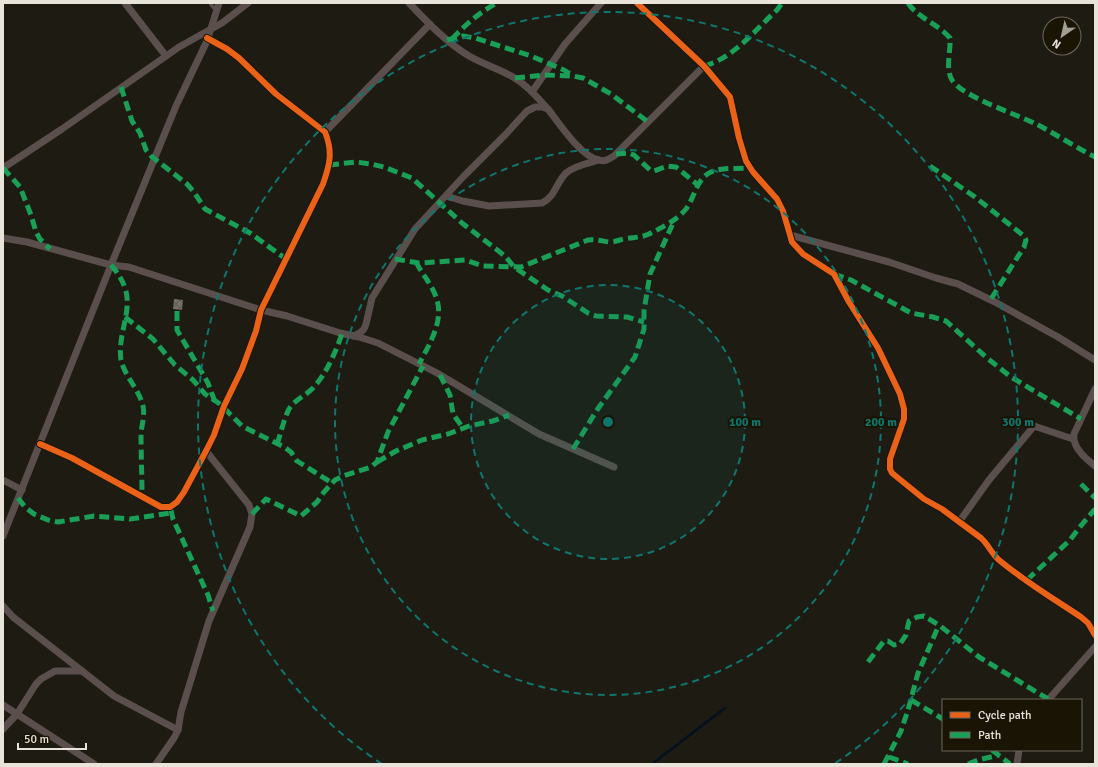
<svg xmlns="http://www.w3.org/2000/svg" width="1098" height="767" font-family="Signika,sans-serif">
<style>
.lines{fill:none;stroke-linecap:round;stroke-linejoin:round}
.stream{stroke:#03111f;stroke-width:2.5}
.building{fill:url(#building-cross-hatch)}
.service{stroke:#5a4f4c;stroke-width:3.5}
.minor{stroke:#5a4f4c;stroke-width:7}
.quiet{stroke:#1a9f57;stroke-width:5;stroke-dasharray:10 5;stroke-linecap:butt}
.cycleway-casing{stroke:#1a1405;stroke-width:8}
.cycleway{stroke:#ea6118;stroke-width:6}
.ring{fill:none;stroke:#0f766e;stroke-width:2;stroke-dasharray:7 5}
.centre{fill:#0f766e;stroke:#1a1405;stroke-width:2}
.ring-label{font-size:12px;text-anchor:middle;font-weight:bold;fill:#0f766e;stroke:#1a1405;stroke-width:4;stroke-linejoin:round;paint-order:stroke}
</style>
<defs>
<pattern id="building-cross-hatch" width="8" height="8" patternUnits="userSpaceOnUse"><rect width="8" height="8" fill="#756f69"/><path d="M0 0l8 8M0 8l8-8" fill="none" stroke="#5e5a55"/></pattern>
</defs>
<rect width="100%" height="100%" fill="#1e1b12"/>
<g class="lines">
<!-- stream -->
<polyline class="stream" points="652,764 725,708"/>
</g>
<!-- building -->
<polygon class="building" points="174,299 183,300 182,310 173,309"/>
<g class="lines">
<!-- service -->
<polyline class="service" points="210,3 216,11"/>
<!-- minor -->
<g class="minor">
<polyline points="125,3 166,56"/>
<path d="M409 3C427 22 446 42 469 56 483 64 499 69 513 77 527 85 537 97 547 108"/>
<path d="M637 3 704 66 730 97 739 138 746 161 753 172 777 199 783 211 792 242 803 254 834 274 849 302 878 348 900 394 904 409V419L890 459V469L892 473 924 499 942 509 981 538C988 544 991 553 999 560 1024 581 1054 599 1081 617L1088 623 1095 635"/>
<polyline points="532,92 565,44 601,3"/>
<polyline points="325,132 430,24"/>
<polyline points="3,168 62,129 179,47 222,23 248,3"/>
<path d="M446 196 463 201 489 206 542 203C555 197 556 183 566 173 573 166 589 163 599 160"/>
<polyline points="790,235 889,262 936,278 958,284 995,302 1058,337 1095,360"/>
<polyline points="3,238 27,242 111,265 129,267 261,310 287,316 340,333 359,337 378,343 437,373 539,434 614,467"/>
<path d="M354 336 361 332 364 329 366 324 372 298 415 229 463 177 506 134 527 111 535 107H542L548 109C559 123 581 157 599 160 605 162 609 159 614 156L704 66"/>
<path d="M1095 389 1074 434C1072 447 1085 458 1095 466"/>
<path d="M40 444 72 458 161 507H170L177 502 184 492 206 451 214 435 224 406 242 369 256 331 261 310 323 184C330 164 333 152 325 132L276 94 239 58 227 49 207 38"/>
<polyline points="3,480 22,490"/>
<polyline points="959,522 989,480 1034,426 1073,439"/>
<polyline points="3,536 111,265 176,106 207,41 219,3"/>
<polyline points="3,606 13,617 114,696 178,730"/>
<polyline points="1048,700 1095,647"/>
<polyline points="3,705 94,764"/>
<polyline points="3,729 17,714 36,684 41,679 55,671 82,671"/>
<polyline points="156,764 174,738 178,730 181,712 209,621 250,527 252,514 249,505 206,451"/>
<polyline points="1017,764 1019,750"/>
</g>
<!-- quiet -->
<g class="quiet">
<path d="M908 3C918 18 938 24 950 38 951 51 945 68 952 80 963 97 1016 114 1036 124 1056 134 1075 147 1095 157"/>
<path d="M452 39C466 24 480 12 497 3"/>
<polyline points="447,40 463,36 475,38 531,56 564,70 573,76"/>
<path d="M704 66C734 58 755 30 777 10L782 3"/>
<polyline points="515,78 544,75 573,76 583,78 611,94 647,121"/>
<polyline points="121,87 132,121 140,133 146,150 151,156 187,184 194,192 205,209 250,233 286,259"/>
<polyline points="616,154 629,153 634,155 650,170 654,171 667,166 676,167 698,185"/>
<polyline points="329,165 356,162 371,164 384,167 412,178 462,223 505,256 514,267 548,290 562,296 588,313 596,316 627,317 644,322"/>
<polyline points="930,166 975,197 1024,236 1026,240 1024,247 991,299"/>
<polyline points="3,168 20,187 31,215 36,232 40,239 50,249"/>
<path d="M395 259 419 263 465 260 483 266 521 267 588 240C596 239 602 241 609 242 615 242 619 240 624 239 634 237 642 238 651 233 663 227 677 220 686 209 695 197 696 179 711 172 722 167 738 169 751 168"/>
<path d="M416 262C422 274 432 285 436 297 445 320 429 345 419 364"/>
<path d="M111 265C117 272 122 279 125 288 133 311 117 335 121 360 125 377 139 389 143 406 145 415 142 424 141 433 141 454 142 476 142 497"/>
<polyline points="834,274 851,280 911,313 933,317 946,321 987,358 1011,377 1081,419"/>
<polyline points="177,311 177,330 208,383 215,402"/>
<polyline points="125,317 153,339 175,365 193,380 205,394 220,404 242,426 284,447 291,452 297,461 332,483"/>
<polyline points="440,375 450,395 453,414 463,428"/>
<path d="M277 444C281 434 285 413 291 406 297 399 306 395 313 388 327 373 335 353 342 334"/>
<polyline points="573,449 597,410 635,357 644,329 644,311 650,274 674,221"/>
<polyline points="377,462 396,451 422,440 448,434 469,426 493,421 509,415"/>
<polyline points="1081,484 1095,498"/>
<polyline points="18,498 25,507 34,514 48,520 58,522 94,516 130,519 171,513"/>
<polyline points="171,510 173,519 208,595 213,611"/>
<polyline points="252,514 266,499 301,516 317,502 324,492 335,480 343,476 371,467 377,462 388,432 423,366"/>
<polyline points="1027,580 1070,540 1079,528 1095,509"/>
<polyline points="868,662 884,641 888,641 894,645 900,644 906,635 909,621 917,617 924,616 939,625 979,657 1048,699"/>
<polyline points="911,700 943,719"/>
<polyline points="992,750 1010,764"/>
<polyline points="889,757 908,764"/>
<polyline points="884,764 901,731 908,710 918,673 939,625"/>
<polyline points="968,764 978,760 999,755"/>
</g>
<!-- cycleway casing -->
<g class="cycleway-casing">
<g id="cycleway">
<path d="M637 3 704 66 730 97 739 138 746 161 753 172 777 199 783 211 792 242 803 254 834 274 849 302 878 348 900 394 904 409V419L890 459V469L892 473 924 499 942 509 981 538C988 544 991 553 999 560 1024 581 1054 599 1081 617L1088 623 1095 635"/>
<path d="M40 444 72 458 161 507H170L177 502 184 492 206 451 214 435 224 406 242 369 256 331 261 310 323 184C330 164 333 152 325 132L276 94 239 58 227 49 207 38"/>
</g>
</g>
<!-- cycleway -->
<use href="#cycleway" class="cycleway"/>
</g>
<!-- distance rings -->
<circle cx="608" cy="422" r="137" fill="#0f766e" fill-opacity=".12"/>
<g class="ring">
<circle cx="608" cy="422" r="137"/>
<circle cx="608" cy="422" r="273"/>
<path d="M382 764A410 410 0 1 1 834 764"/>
</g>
<circle cx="608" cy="422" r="6" class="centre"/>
<g class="ring-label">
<text x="745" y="426">100 m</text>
<text x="881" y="426">200 m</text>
<text x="1018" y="426">300 m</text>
</g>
<!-- border -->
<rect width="1098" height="767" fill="none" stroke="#e8e4d9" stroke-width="8"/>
<!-- legend -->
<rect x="942" y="699" width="140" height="52" fill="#1a1405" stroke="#6c675a"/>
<rect x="950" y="712" width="20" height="6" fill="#ea6118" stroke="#6c675a"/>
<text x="978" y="719" font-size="12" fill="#e8e4d9">Cycle path</text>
<rect x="950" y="732" width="20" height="6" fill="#1a9f57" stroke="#6c675a"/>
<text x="978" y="739" font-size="12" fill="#e8e4d9">Path</text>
<!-- north arrow -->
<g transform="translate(1062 36) rotate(214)"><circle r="19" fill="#1a1405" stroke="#6c675a"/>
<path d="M0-3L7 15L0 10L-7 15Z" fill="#a19e93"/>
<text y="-6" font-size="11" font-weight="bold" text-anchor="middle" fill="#e8e4d9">N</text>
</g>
<!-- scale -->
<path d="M18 743v6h68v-6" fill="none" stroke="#e8e4d9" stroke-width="2"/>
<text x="24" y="743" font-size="12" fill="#e8e4d9" stroke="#1a1405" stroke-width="3" paint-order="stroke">50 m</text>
</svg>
